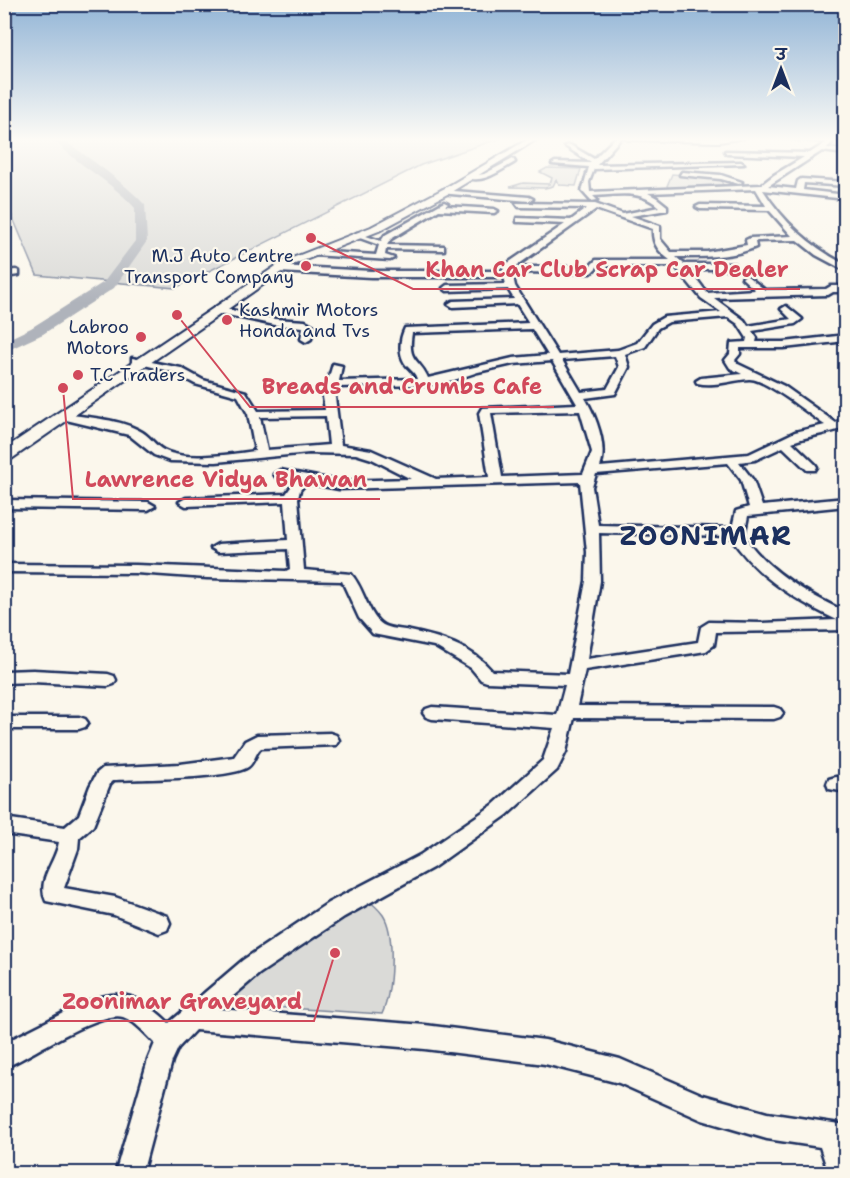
<svg xmlns="http://www.w3.org/2000/svg" width="850" height="1178" font-family="'Shantell Sans','Playpen Sans Deva',sans-serif">
<style>
.green{fill:#dadad7;stroke:#7a849a;stroke-width:1.5}
.lines{fill:none;stroke-linecap:round;stroke-linejoin:round}
.river{fill:#afb3bb;fill-rule:evenodd}
.minor-casing{stroke:#1b2f5e;stroke-width:5}
.major-casing{stroke:#1b2f5e;stroke-width:4}
.minor{fill:#fbf7ec;fill-rule:evenodd}
.major{fill:#fbf7ec;fill-rule:evenodd}
.poi-dot{fill:#d1495b;stroke:#fbf7ec;stroke-width:2}
.labels{text-anchor:middle;stroke-width:4.5;stroke-linejoin:round;paint-order:stroke}
.far-poi-label{font-size:18px;fill:#1b2f5e;stroke:#fbf7ec;text-anchor:end}
.district-label{font-size:27px;font-weight:bold;letter-spacing:1.5px;fill:#1b2f5e;stroke:#fbf7ec}
.leader{fill:none;stroke:#d1495b;stroke-width:2}
.callout-dot{fill:#d1495b;stroke:#fbf7ec;stroke-width:2}
.callout-label{font-size:22px;text-anchor:middle;font-weight:bold;fill:#d1495b;stroke:#fbf7ec;stroke-width:4.5;stroke-linejoin:round;paint-order:stroke}
</style>
<rect width="100%" height="100%" fill="#fbf7ec"/>
<filter id="ink" filterUnits="userSpaceOnUse"><feTurbulence type="fractalNoise" baseFrequency=".0167" numOctaves="2"/><feDisplacementMap in="SourceGraphic" scale="12" xChannelSelector="R" yChannelSelector="G"/><feConvolveMatrix kernelMatrix="1 2 1 2 8 2 1 2 1" color-interpolation-filters="sRGB"/></filter>
<g filter="url(#ink)">
<!-- green -->
<g class="green">
<polygon points="4,138 501,138 421,165 175,288 37,275 5,199"/>
<polygon points="547,168 581,169 576,186 560,185 556,180 553,186 545,188 510,187 523,183 550,184 552,178 540,172"/>
<polygon points="672,174 720,178 723,185 669,189 667,186"/>
<path d="M365 898C372 903 378 908 383 915 396 935 392 992 382 1014L222 1004 267 961Z"/>
</g>
<g class="lines">
<!-- river -->
<path class="river" d="M52 138H62C90 160 121 179 145 205L147 241 114 288 43 334 4 352V341L31 328 104 282 135 241V208C111 181 77 165 52 138Z"/>
<!-- minor casing -->
<g class="minor-casing">
<g id="minor">
<path d="M615 138H621L597 165 741 162 744 164 594 169 589 182 590 192 761 185 774 175 804 157 727 154 725 151 810 153 827 142 779 138H836L827 148 846 150V154L822 151 768 186 796 189 798 181 801 179 846 182V186L804 183 803 190 846 195V199L763 190C784 223 811 247 846 265V271L816 255 797 240 757 241 755 242 756 247C733 258 701 257 676 257L684 264H735V268L732 269H689L707 293 755 290 742 278 746 275 765 290 826 289 831 286H846V292H833L828 295 714 298 744 320 748 326 791 319 781 309 786 306 802 319 795 324 752 331 757 338 756 342H784L846 335V341L784 348H740V354L735 360 738 364 784 386 836 423 846 415V427C830 434 810 435 792 442L815 464 817 467 815 470H807L783 447 755 460 739 462 753 480 762 506 846 498V506L748 516 744 536C766 570 809 595 846 612V630L716 632 714 645 706 651 585 670 577 706 774 707 780 709 783 713 780 717 774 719 574 718 566 752 557 770 507 815 434 867 344 917 259 974 218 1009 425 1025 545 1040 620 1059 703 1095 767 1113 846 1125V1174H829L820 1147 767 1139 702 1120 619 1083 545 1064 425 1049 195 1030 178 1048 172 1061 142 1174H115L148 1060 155 1043C146 1034 135 1021 123 1017 99 1010 30 1057 4 1068V1043C24 1033 44 1023 63 1013 110 989 129 985 169 1023L243 960 328 903 420 855 493 805 543 760 554 728 432 719 426 717 423 713 426 709 432 707 557 715 565 685 487 682 481 680 471 668 434 646 373 634 359 618 342 581 207 578 136 573 4 572V564L136 565 286 571 290 569 288 549 218 552 211 548 218 544 288 540 285 502 186 506 179 502 186 498 286 494 295 481 276 477 274 474 280 470 339 481 411 479 372 459 356 454 309 453 216 462 170 461 154 455 129 435 62 419 60 417 66 414C90 418 121 419 142 432 152 438 157 449 168 452 190 461 232 454 255 451L248 414 238 396 195 384 173 372 132 362V358L181 368 203 380 246 392 258 411 325 410 323 397 333 364 342 366 339 381 417 379C415 373 413 372 408 367 398 357 399 340 405 328L529 323 517 304 453 307 448 304 453 301 514 299 508 289 447 291 443 288 447 285 506 284 504 277H371L279 272 275 269 279 266 371 271H504L503 269 508 263 565 224 520 222H517V218L571 220 587 208 519 207 516 203 595 204 623 214 659 207C641 189 617 195 593 196L597 200 591 201 582 191 589 167 552 164 555 162 591 163 565 146 570 145 594 159ZM756 189 766 206 700 205 696 207 700 209 769 210 792 236 750 238 746 240 747 245 707 252H671L660 239V226L631 216 667 210V206L657 198 648 193ZM596 209 653 229C652 244 659 252 670 260H596L589 267H515ZM598 266H675L701 298 721 312 664 317 652 324 637 343 618 350 558 355 515 286 512 272 591 273ZM728 317 738 324 747 338 746 342 731 343 730 354 725 360 730 368 742 374 701 378 696 381 697 383C715 387 732 380 749 379 765 378 810 415 825 425L795 432 749 454 600 467C608 447 596 416 585 398L615 394 629 367 625 354 645 347 658 328 669 322ZM532 329 548 355 513 358 428 378C419 357 407 363 412 333ZM615 356 619 367 607 389 581 392 562 360ZM552 361 577 404 482 408 479 413 489 477 436 479 371 450 341 445 335 397 337 387 424 385 454 380 478 372 513 364ZM580 411 592 452 583 474 502 477 491 413ZM326 416 329 445 267 450 260 417ZM728 463 741 480 749 507 736 511 732 528 598 525 592 487 596 474ZM580 482 587 552 586 581 568 674 492 671C471 646 440 637 410 631 401 629 390 629 383 625 368 616 364 588 351 574L304 570 298 498 300 490 306 483 339 489ZM599 533 730 536C754 575 797 601 837 620L762 623 709 622 701 627 698 642 587 659 600 581Z"/>
<path d="M513 159 515 162C501 170 482 185 466 177L484 174Z"/>
<polygon points="682,172 721,175 742,182 739,184 721,179 680,175"/>
<polygon points="442,190 529,197 533,199 529,201 440,193"/>
<polygon points="444,202 448,204 445,206 494,209 498,211 494,213 439,210 391,239 387,245 444,246 444,250 441,250 386,249 385,255 394,258 390,260 313,255 309,253 313,251 376,255 379,245 357,237 357,233 381,241 385,235"/>
<polygon points="16,270 19,271 19,275 4,277 4,271"/>
<polygon points="221,308 275,319 305,321 314,326 311,339 306,342 301,339 303,327 275,325 218,313 218,309"/>
<polygon points="4,500 148,502 155,506 148,510 4,508"/>
<polygon points="33,670 108,674 114,676 116,680 114,684 108,686 33,682 4,683 4,671"/>
<polygon points="4,717 79,717 85,719 88,723 85,727 79,729 4,729"/>
<path d="M330 733 336 735 339 740 336 745 261 748C255 753 254 763 248 767 231 779 139 779 114 780L110 784 93 826 79 838 78 849 64 888 115 897 167 916 170 923 167 930 159 933 114 915 46 901C36 880 56 862 59 842L4 834V818L65 827 79 815 90 786 97 773 103 768 180 764 234 757 245 741 257 735Z"/>
<polygon points="836,777 846,778 846,792 829,789 827,784 829,779"/>
</g>
</g>
<!-- major casing -->
<g class="major-casing">
<g id="major">
<polygon points="530,138 539,138 451,192 379,231 290,266 10,460 4,462 4,449 282,262 371,227 445,188"/>
<polygon points="624,138 745,138 719,142 628,140"/>
</g>
</g>
<!-- minor -->
<use href="#minor" class="minor"/>
<!-- major -->
<use href="#major" class="major"/>
</g>
</g>
<!-- sky -->
<linearGradient id="sky" x2="0" y2="1"><stop stop-color="#91b4d6"/><stop offset="0.46" stop-color="#fdfbf6"/><stop offset="1" stop-color="#fdfbf6" stop-opacity="0"/></linearGradient>
<rect width="850" height="303" fill="url(#sky)"/>
<!-- markers -->
<g class="poi-dot">
<circle cx="306" cy="266" r="6"/>
<circle cx="227" cy="320" r="6"/>
<circle cx="141" cy="337" r="6"/>
<circle cx="78" cy="375" r="6"/>
</g>
<g class="labels">
<!-- far-poi labels -->
<g class="far-poi-label">
<text x="294" y="262">M.J Auto Centre<tspan x="294" dy="21">Transport Company</tspan></text>
<text x="239" y="316" text-anchor="start">Kashmir Motors<tspan x="239" dy="21">Honda and Tvs</tspan></text>
<text x="129" y="333">Labroo<tspan x="129" dy="21">Motors</tspan></text>
<text x="90" y="381" text-anchor="start">T.C Traders</text>
</g>
<!-- district labels -->
<g class="district-label">
<text x="706" y="545">ZOONIMAR</text>
</g>
</g>
<!-- callouts -->
<path class="leader" d="M311 238L413 289H800M177 315L250 407H554M63 388L73 499H380M335 953L314 1021H50"/>
<g class="callout-dot">
<circle cx="311" cy="238" r="6"/>
<circle cx="177" cy="315" r="6"/>
<circle cx="63" cy="388" r="6"/>
<circle cx="335" cy="953" r="6"/>
</g>
<g class="callout-label">
<text x="607" y="277">Khan Car Club Scrap Car Dealer</text>
<text x="402" y="394">Breads and Crumbs Cafe</text>
<text x="226" y="487">Lawrence Vidya Bhawan</text>
<text x="182" y="1009">Zoonimar Graveyard</text>
</g>
<!-- margin -->
<rect width="850" height="1178" fill="none" stroke="#fbf7ec" stroke-width="24"/>
<rect x="12" y="12" width="826" height="1154" fill="none" stroke="#1b2f5e" stroke-width="2" filter="url(#ink)"/>
<!-- north arrow -->
<g transform="translate(781 69)" stroke="#fbf7ec" stroke-width="4.5" paint-order="stroke">
<path d="M0-4.5L10 22L0 15L-10 22Z" fill="#1b2f5e"/>
<text y="-9" font-size="16" font-weight="bold" text-anchor="middle" fill="#1b2f5e">उ</text>
</g>
</svg>
